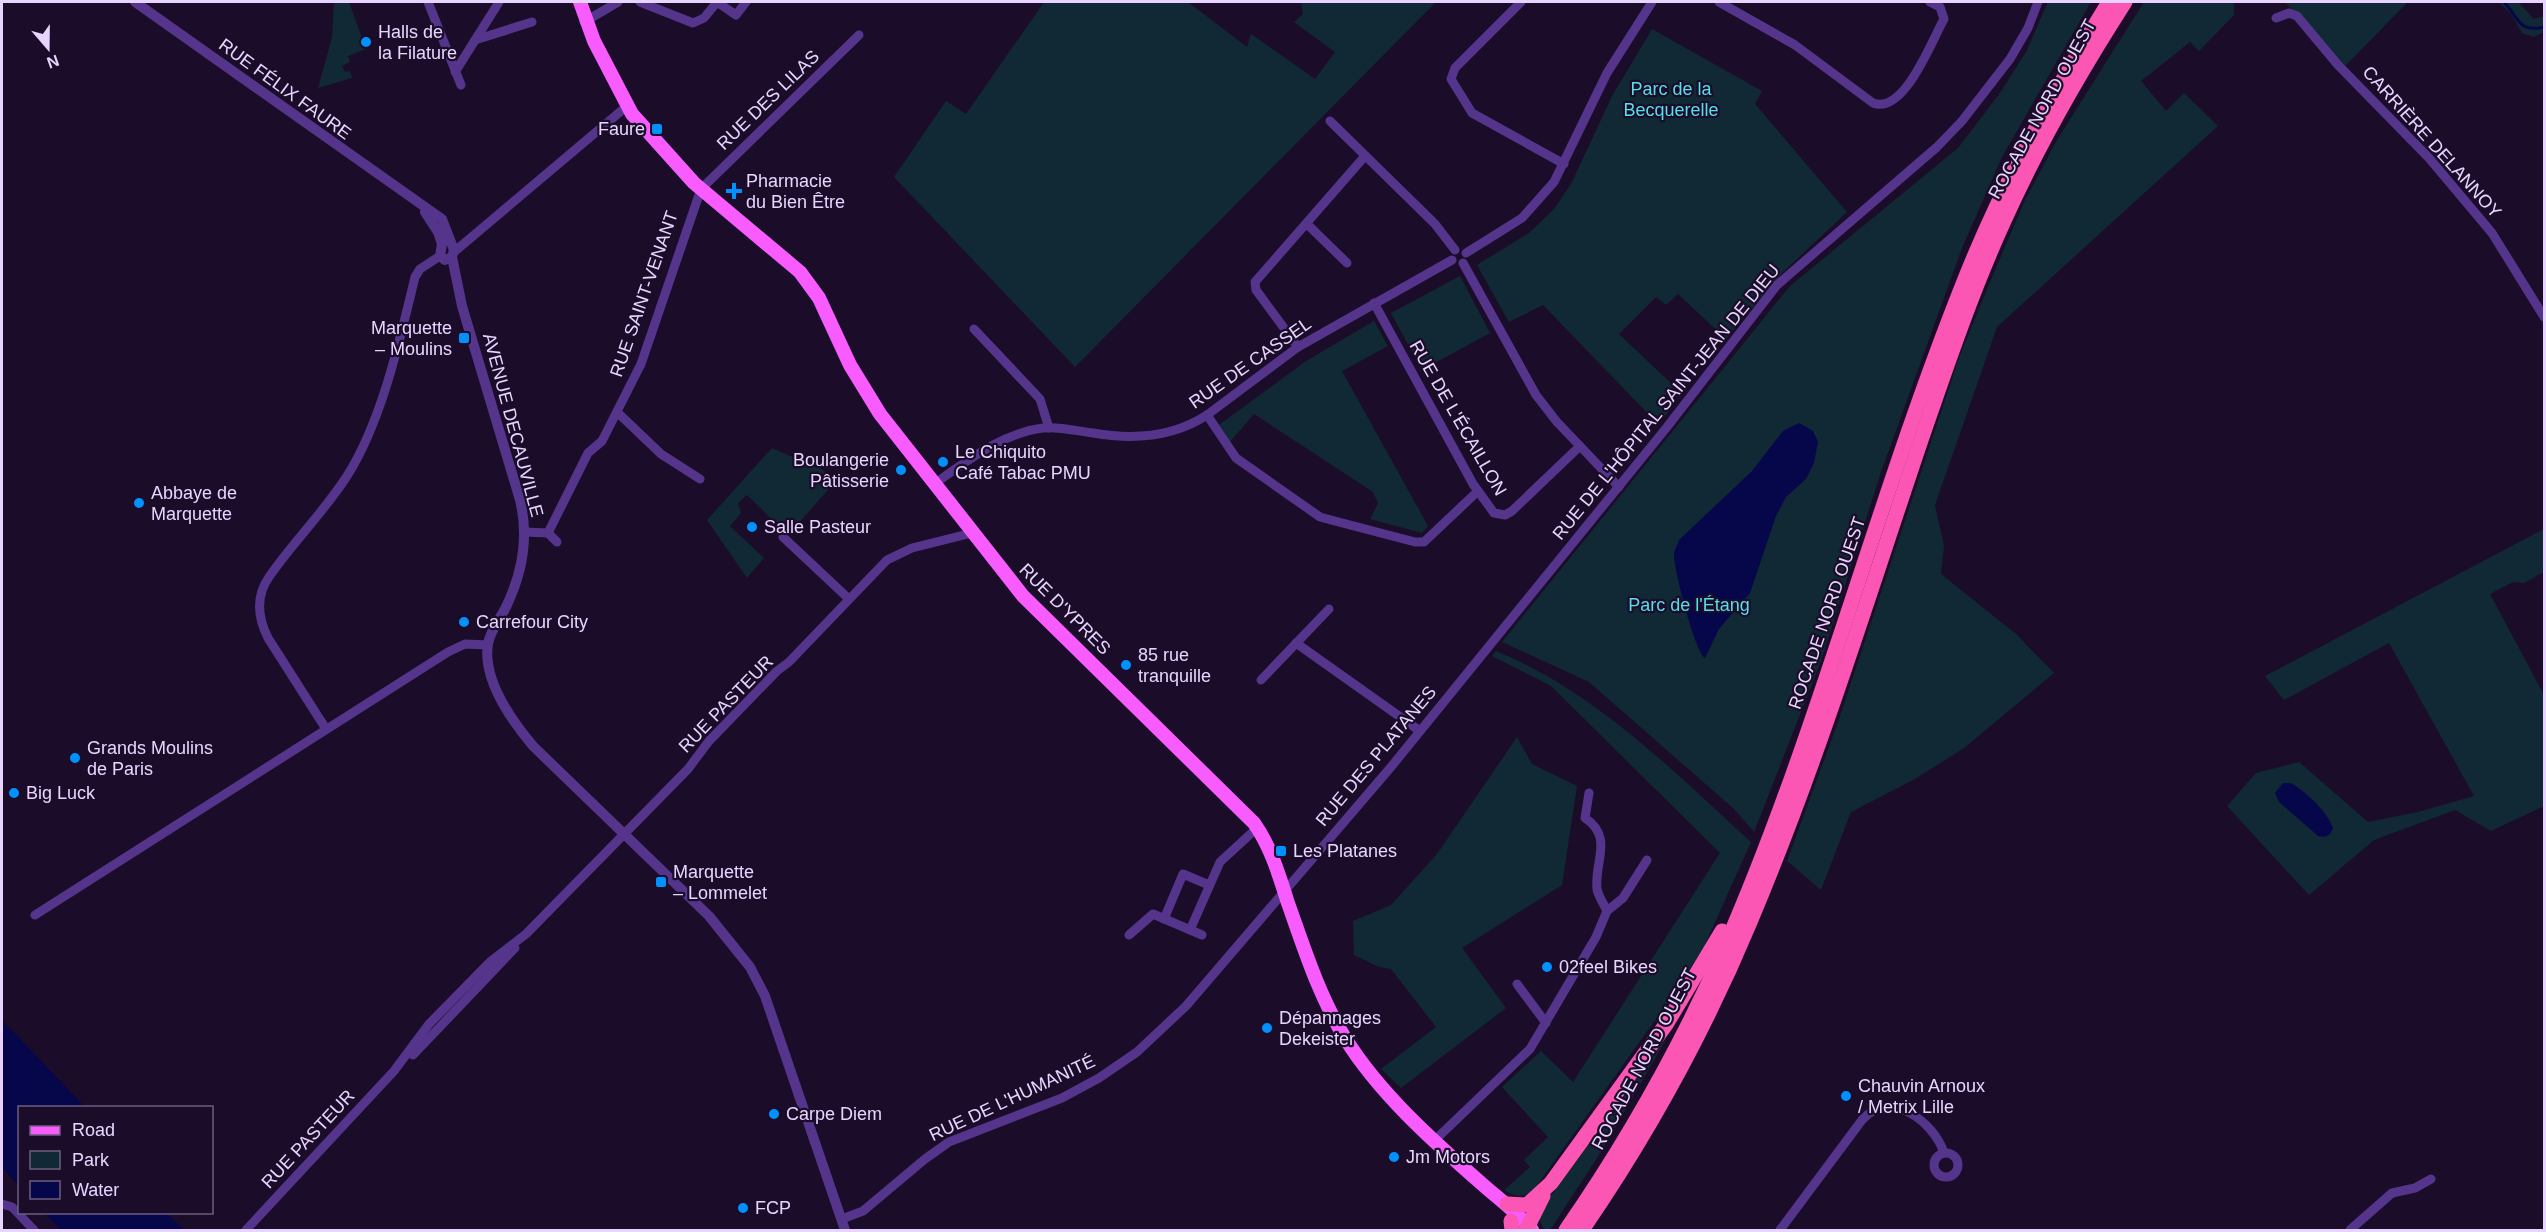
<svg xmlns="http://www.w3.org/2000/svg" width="2546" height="1232" font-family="Arial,sans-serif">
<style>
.green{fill:#102934}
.water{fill:#05074a}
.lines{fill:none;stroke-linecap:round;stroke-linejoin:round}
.stream{stroke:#05074a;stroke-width:3}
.minor{stroke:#55348c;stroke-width:9}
.tertiary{stroke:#55348c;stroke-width:10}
.primary{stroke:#f85cff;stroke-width:14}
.trunk{stroke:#fc56b4;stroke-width:15}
.poi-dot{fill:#0191ff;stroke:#1b0d29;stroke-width:2}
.labels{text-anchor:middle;stroke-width:4.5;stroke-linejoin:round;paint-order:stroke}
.poi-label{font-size:18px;fill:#e8d5ff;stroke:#1b0d29;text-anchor:start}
.street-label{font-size:18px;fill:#e8d5ff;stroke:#1b0d29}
.park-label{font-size:18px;fill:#55dfeb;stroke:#1b0d29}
</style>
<rect width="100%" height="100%" fill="#1b0d29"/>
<!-- green -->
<g class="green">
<polygon points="334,2 349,2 366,49 348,56 350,62 342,66 345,72 350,71 352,78 318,88 332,37"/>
<polygon points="1044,2 1188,2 1247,47 1251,34 1315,79 1335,52 1294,22 1303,14 1301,2 1436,2 1075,367 894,177 946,101 966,114"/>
<polygon points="2048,2 2091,2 2002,157 1962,248 1881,472 1821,661 1754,832 1734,809 1589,682 1502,642 1790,286 1958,148 2000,93 2026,52"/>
<polygon points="2144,2 2234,2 2234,15 2199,51 2190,42 2141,81 2166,111 2184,93 2218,126 1997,327 1935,505 1944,546 1941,574 2016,634 2054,673 1964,748 1915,779 1851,812 1821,890 1787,861 1838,722 1960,355 1995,270 2025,200 2057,140"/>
<polygon points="2285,2 2408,2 2345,66"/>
<polygon points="2499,2 2518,2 2534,19 2544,16 2544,32 2534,37 2522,33 2511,14"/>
<polygon points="1652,29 1762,91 1755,104 1847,212 1781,274 1726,339 1678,294 1666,305 1656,297 1619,334 1676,388 1663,401 1671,409 1658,424 1543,305 1509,322 1477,265 1529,233 1554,209 1571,184 1612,96"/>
<polygon points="1460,276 1490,333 1422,370 1391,313"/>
<polygon points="1374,321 1388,346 1342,371 1428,526 1422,533 1370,519 1378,503 1373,492 1254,414 1230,442 1219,425 1306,361"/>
<polygon points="772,448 834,475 835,482 788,535 747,495 738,503 741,513 730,526 764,558 747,578 707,520"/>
<polygon points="2544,529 2544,572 2524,583 2513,582 2490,594 2544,695 2544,806 2491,831 2455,810 2374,840 2309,895 2227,806 2256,773 2299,762 2368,822 2418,812 2474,796 2389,643 2284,700 2265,676"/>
<path d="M1496 651C1596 692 1673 771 1751 842L1704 947 1676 991 1533 1191C1522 1198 1514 1197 1504 1190L1530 1167 1524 1160 1548 1137 1502 1087 1541 1051 1573 1082 1720 853 1551 686 1492 656Z"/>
<polygon points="1517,737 1532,764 1577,786 1562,885 1462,948 1506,1008 1401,1088 1381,1069 1436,1027 1391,969 1379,967 1354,955 1353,921 1391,905 1437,854"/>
<polygon points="1668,1036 1601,1152 1550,1230 1544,1230 1539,1219 1547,1201"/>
</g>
<!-- water -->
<g class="water">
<path d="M1799 423 1813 431 1818 442 1814 463 1806 479 1786 497 1776 516 1750 593 1719 629 1705 658C1695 652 1673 567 1674 553 1675 549 1678 544 1679 540L1752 471 1783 431Z"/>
<path d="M2283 783H2291C2307 793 2326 810 2333 828 2330 836 2326 838 2318 836L2279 802 2275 793Z"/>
<polygon points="2,1020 85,1107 20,1108 19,1186 2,1167"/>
<polygon points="44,1213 167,1213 184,1230 61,1230"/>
</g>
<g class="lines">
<!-- stream -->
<path class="stream" d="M2504 2C2519 18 2518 33 2544 27"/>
<!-- minor -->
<g class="minor">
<polyline points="428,2 461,85"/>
<polyline points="640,2 693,23 704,18 717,2"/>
<polyline points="717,2 736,15 746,2"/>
<polyline points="1521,2 1455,68 1451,79 1472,113 1564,164"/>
<path d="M1719 2 1795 45 1873 103C1904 115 1931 42 1944 19L1940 7 1930 2"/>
<polyline points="2276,18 2289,13 2297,16 2338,65 2429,158 2492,233 2544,317"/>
<polyline points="584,22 618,2"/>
<polyline points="475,40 532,22"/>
<polyline points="455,72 499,2"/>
<polyline points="1330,121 1435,224 1455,250"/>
<polyline points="1307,224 1347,263"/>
<polyline points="454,252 627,106"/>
<polyline points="1466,253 1522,218 1554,182 1607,73 1652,2"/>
<polyline points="1463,263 1536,395 1557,422 1619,487"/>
<polyline points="1374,303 1473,484 1494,513 1505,515 1512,511 1580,446"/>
<polyline points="974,329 1040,399 1049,428"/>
<polyline points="1298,347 1256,290 1255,282 1365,156"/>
<polyline points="617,412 661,454 700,479"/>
<polyline points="1207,415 1236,458 1320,517 1331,520 1415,542 1424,542 1478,491"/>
<path d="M934 484C967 461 1002 433 1043 428 1059 426 1076 431 1093 433 1133 440 1172 438 1207 415L1298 347 1452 260"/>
<polyline points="525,532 548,533 588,453 602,441 641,364 701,189 859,35"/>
<polyline points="548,533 557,542"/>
<polyline points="783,537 849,599"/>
<polyline points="1296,643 1420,731"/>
<polyline points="1261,680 1329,609"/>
<path d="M326 729 268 638C258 618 255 597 269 577 293 542 324 512 347 476 382 421 400 339 415 277L420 269 440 256"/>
<polyline points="1607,911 1623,898 1647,860"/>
<polyline points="35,915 448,652 465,644 488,645"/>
<polyline points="1164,919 1183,874 1209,885"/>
<polyline points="1190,930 1220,862 1257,828"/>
<polyline points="1129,935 1153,914 1202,935"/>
<polyline points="1517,984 1546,1023"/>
<polyline points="413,1055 515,948"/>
<path d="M1435 1140 1530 1049 1596 937 1607 911C1604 904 1598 896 1597 889 1594 862 1614 837 1585 818L1589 793"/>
<circle cx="1946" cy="1165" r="12"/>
<polyline points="2,1204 12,1207 34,1230"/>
<polyline points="842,1219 863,1211 925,1159 949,1142 1062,1098 1099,1078 1137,1052 1186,1006 1391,767 1667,427 1777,285 1937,147 1962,121 2010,59 2028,28 2038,2"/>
<polyline points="246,1230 394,1071 429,1024 491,961 526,934 688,769 709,741 777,671 789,662 887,560 912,548 972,533"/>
<path d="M1780 1230 1862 1120C1890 1088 1934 1122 1944 1153"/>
<polyline points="2350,1230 2392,1193 2415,1188 2431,1179"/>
</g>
<!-- tertiary -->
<g class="tertiary">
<polyline points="135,2 442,219 454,250 452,257"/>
<polyline points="425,212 438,232 442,244 440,256 445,260 452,257"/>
<path d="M452 257 462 306 520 500C529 537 522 574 506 607 500 619 490 631 488 644 482 680 512 721 533 746L709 916 750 967 765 996 845 1230"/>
</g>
<!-- primary -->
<path class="primary" d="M580 2 594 41 632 114 694 183 800 272 819 298 850 365 880 414 1023 596 1254 823C1271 847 1279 875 1288 903 1304 948 1319 996 1345 1038 1379 1093 1433 1141 1482 1184 1500 1200 1517 1212 1532 1230"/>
<!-- trunk -->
<g class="trunk">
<polyline points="1507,1204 1527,1205 1551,1183 1667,1023 1722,931"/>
<polyline points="1511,1221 1512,1230"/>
<polyline points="1526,1230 1543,1196"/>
<path d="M1566 1230C1627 1142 1681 1046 1725 947 1819 732 1876 502 1963 284 2002 185 2053 93 2109 2"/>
<path d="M1582 1230C1648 1134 1705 1030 1750 922 1816 766 1866 603 1920 443 1946 368 1971 293 2004 221 2038 145 2080 72 2125 2"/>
</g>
</g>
<!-- markers -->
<g class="poi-dot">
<circle cx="366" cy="42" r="6"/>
<rect x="651" y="123" width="12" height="12" rx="3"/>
<path d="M731 182h6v6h6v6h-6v6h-6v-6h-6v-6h6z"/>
<rect x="458" y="332" width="12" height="12" rx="3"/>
<circle cx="943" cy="462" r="6"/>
<circle cx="901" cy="470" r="6"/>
<circle cx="139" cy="503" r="6"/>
<circle cx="752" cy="527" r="6"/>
<circle cx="464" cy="622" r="6"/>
<circle cx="1126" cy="665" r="6"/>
<circle cx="75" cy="758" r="6"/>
<circle cx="14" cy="793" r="6"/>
<rect x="1275" y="845" width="12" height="12" rx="3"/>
<rect x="655" y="876" width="12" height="12" rx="3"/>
<circle cx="1547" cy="967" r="6"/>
<circle cx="1267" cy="1028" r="6"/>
<circle cx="1846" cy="1096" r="6"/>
<circle cx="774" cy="1114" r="6"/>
<circle cx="1394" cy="1157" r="6"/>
<circle cx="743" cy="1208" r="6"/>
</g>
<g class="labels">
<!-- poi labels -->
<g class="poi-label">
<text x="378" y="38">Halls de<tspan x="378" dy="21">la Filature</tspan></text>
<text x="645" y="135" text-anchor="end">Faure</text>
<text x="746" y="187">Pharmacie<tspan x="746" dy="21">du Bien Être</tspan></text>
<text x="452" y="334" text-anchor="end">Marquette<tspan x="452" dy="21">– Moulins</tspan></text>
<text x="955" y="458">Le Chiquito<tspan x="955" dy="21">Café Tabac PMU</tspan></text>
<text x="889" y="466" text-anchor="end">Boulangerie<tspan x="889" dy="21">Pâtisserie</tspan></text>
<text x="151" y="499">Abbaye de<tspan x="151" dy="21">Marquette</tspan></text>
<text x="764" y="533">Salle Pasteur</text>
<text x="476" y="628">Carrefour City</text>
<text x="1138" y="661">85 rue<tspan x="1138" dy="21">tranquille</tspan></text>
<text x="87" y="754">Grands Moulins<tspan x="87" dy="21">de Paris</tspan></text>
<text x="26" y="799">Big Luck</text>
<text x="1293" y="857">Les Platanes</text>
<text x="673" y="878">Marquette<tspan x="673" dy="21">– Lommelet</tspan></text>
<text x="1559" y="973">02feel Bikes</text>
<text x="1279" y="1024">Dépannages<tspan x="1279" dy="21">Dekeister</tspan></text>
<text x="1858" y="1092">Chauvin Arnoux<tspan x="1858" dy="21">/ Metrix Lille</tspan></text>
<text x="786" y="1120">Carpe Diem</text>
<text x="1406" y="1163">Jm Motors</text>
<text x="755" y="1214">FCP</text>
</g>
<!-- street labels -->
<g class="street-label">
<text transform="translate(285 89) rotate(36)" y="6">RUE FÉLIX FAURE</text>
<text transform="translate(768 100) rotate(-44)" y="6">RUE DES LILAS</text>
<text transform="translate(2042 109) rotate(-61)" y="6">ROCADE NORD OUEST</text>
<text transform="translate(2432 142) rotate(48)" y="6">CARRIÈRE DELANNOY</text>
<text transform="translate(644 294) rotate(-71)" y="6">RUE SAINT-VENANT</text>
<text transform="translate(1250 363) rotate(-35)" y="6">RUE DE CASSEL</text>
<text transform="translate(1666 402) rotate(-51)" y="6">RUE DE L'HÔPITAL SAINT-JEAN DE DIEU</text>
<text transform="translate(1458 418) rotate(60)" y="6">RUE DE L'ÉCAILLON</text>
<text transform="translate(513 425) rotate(75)" y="6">AVENUE DECAUVILLE</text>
<text transform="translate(1065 609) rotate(45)" y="6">RUE D'YPRES</text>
<text transform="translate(1827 613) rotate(-71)" y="6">ROCADE NORD OUEST</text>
<text transform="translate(726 704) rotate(-46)" y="6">RUE PASTEUR</text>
<text transform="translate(1376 756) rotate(-50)" y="6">RUE DES PLATANES</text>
<text transform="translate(1644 1059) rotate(-62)" y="6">ROCADE NORD OUEST</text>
<text transform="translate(1012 1098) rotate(-25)" y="6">RUE DE L'HUMANITÉ</text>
<text transform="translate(308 1139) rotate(-47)" y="6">RUE PASTEUR</text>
</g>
<!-- park labels -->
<g class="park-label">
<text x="1671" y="95">Parc de la<tspan x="1671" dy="21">Becquerelle</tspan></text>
<text x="1689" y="611">Parc de l'Étang</text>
</g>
</g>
<!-- border -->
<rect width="2546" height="1232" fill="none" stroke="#e8d5ff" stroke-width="6"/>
<!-- legend -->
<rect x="18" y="1106" width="195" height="108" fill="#1b0d29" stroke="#6d5d7f" stroke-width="1.5"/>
<rect x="30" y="1126" width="30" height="9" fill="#f85cff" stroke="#6d5d7f" stroke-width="1.5"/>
<text x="72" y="1136" font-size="18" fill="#e8d5ff">Road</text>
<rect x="30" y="1151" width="30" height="18" fill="#102934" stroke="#6d5d7f" stroke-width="1.5"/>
<text x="72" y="1166" font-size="18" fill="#e8d5ff">Park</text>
<rect x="30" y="1181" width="30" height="18" fill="#05074a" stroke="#6d5d7f" stroke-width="1.5"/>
<text x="72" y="1196" font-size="18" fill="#e8d5ff">Water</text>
<!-- north arrow -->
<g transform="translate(48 48) rotate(160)" stroke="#1b0d29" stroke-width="4.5" paint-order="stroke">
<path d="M0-4.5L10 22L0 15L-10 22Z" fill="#e8d5ff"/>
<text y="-9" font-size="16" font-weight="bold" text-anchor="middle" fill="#e8d5ff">N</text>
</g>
</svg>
